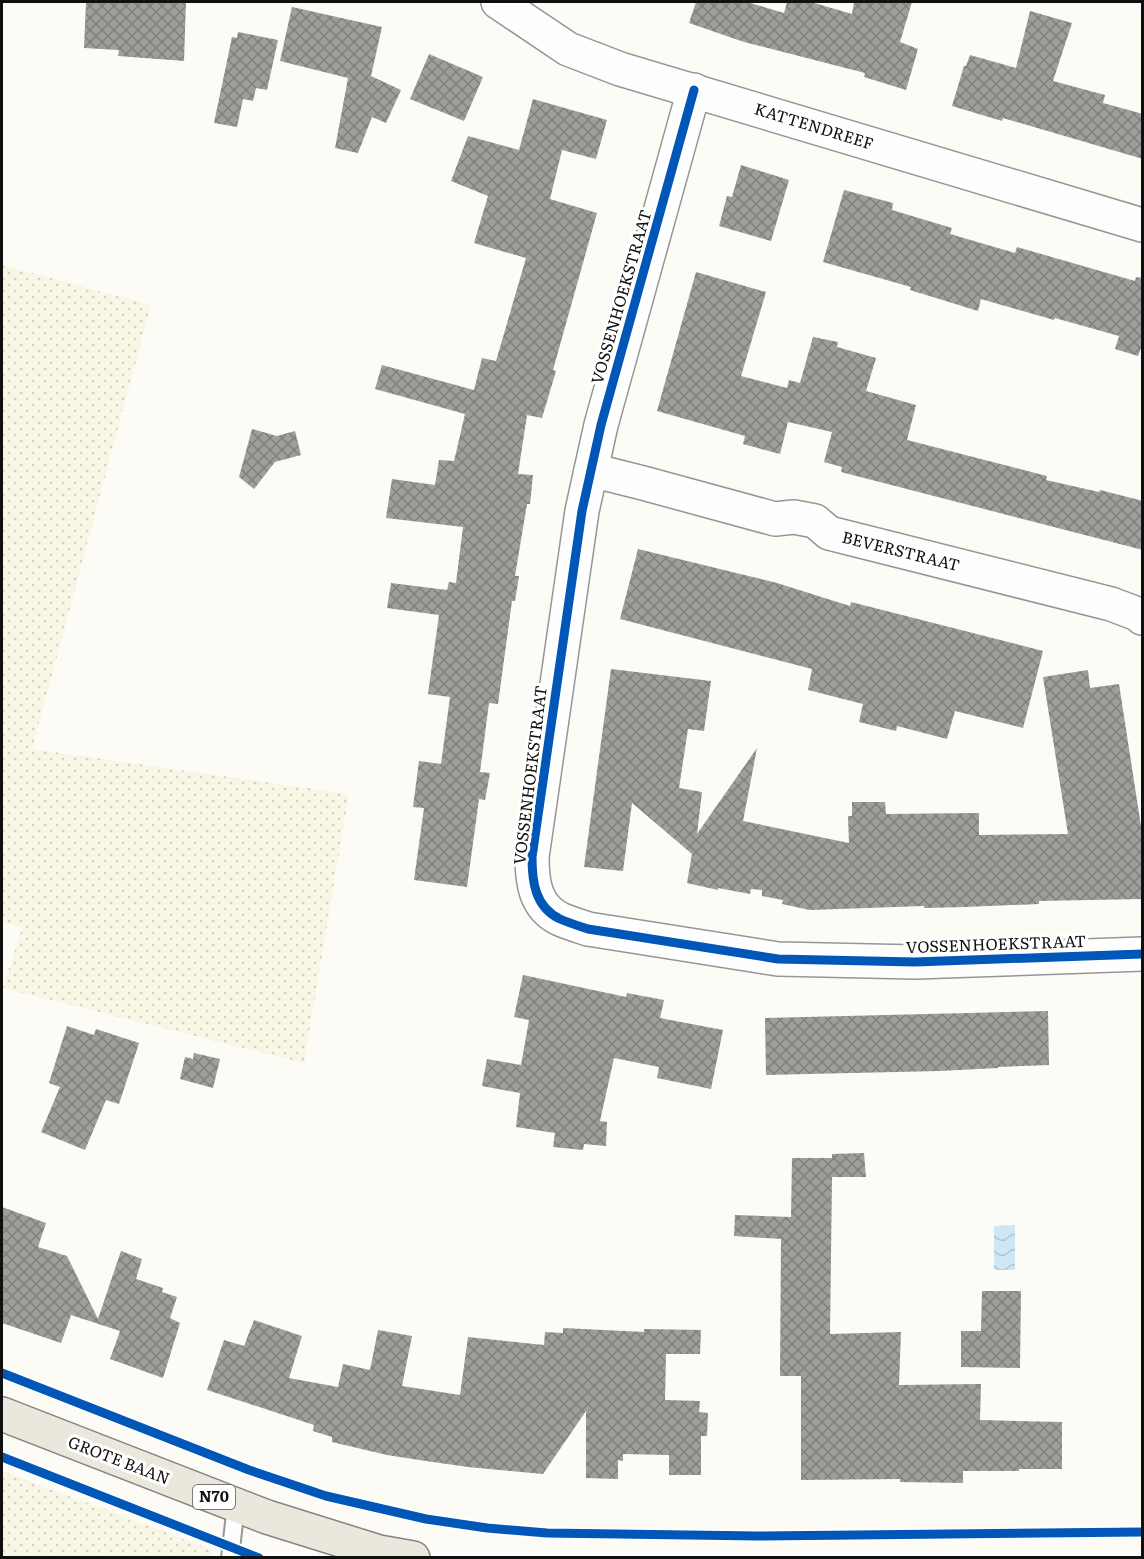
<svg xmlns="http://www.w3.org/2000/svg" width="1144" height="1559" font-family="Literata,serif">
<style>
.farmland{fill:url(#farmland-dots)}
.water{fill:url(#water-waves)}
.building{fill:url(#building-cross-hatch)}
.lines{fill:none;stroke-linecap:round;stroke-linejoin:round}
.lane-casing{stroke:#969694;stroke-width:20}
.street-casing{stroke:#969694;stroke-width:36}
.primary-casing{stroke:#848381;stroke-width:36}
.lane{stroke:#fffefe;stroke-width:16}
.street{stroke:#fffefe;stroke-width:33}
.primary{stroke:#ece7dc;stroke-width:33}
.cycleway-casing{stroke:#fff;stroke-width:13}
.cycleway{stroke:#0057b8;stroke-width:9}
.labels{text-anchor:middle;stroke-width:6;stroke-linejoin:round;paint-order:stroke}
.shield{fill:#fff;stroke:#585858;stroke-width:1.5}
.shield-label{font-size:15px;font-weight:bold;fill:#101010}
.street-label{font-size:16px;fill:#101010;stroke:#fff}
</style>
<defs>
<pattern id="farmland-dots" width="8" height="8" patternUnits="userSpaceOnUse" patternTransform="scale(1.5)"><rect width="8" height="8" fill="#f8f6e4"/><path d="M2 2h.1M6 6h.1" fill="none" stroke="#d4d2c3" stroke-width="1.8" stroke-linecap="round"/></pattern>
<pattern id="water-waves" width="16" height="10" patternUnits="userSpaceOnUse" patternTransform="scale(1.5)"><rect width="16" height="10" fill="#cee7f4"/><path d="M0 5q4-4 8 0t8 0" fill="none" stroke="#b0c5d0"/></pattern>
<pattern id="building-cross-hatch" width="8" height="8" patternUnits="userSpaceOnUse" patternTransform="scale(1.5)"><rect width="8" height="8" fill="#a09e9b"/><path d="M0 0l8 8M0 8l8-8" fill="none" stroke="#817f7d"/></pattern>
</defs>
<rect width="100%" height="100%" fill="#fcfbf6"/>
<!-- farmland -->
<g class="farmland">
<polygon points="2,265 151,305 32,749 349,794 304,1063 3,988 22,928 2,922"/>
<polygon points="2,1471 213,1550 212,1557 2,1557"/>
</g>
<!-- water -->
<polygon class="water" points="1015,1225 1015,1270 994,1270 994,1226"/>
<!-- building -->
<g class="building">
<polygon points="86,2 186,2 184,61 118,56 119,50 84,48"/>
<polygon points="696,2 747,2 784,13 787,2 811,2 852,14 854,2 912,2 900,42 918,49 906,90 864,77 865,73 744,42 689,23"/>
<polygon points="292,7 382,27 371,76 401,90 386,123 372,117 358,153 335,148 348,78 280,61"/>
<polygon points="1030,11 1072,23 1053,81 1105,95 1103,103 1143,114 1143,159 1003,118 1002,121 952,106 964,66 966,66 970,55 1016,68"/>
<polygon points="238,32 278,40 267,90 256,88 253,101 243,99 237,127 214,123 232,37 237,38"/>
<polygon points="429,54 483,77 464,121 410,99"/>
<polygon points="533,99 607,120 596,159 562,150 550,199 597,213 553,370 556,371 542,418 527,415 518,474 533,475 530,504 527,504 515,576 519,576 515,601 512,601 498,704 489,703 480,772 490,773 485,800 479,799 467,887 414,880 424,808 413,807 419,761 441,764 450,697 428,694 439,615 387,608 391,583 447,590 449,582 456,583 463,527 386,518 392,479 435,485 439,460 454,461 465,414 375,389 382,365 474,390 482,358 496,361 526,258 474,243 488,196 451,181 468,136 519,150"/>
<polygon points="741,165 789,180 771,241 719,226 727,196 732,197"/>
<polygon points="844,190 893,203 892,210 952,228 950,234 1015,253 1017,247 1135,281 1136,277 1143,278 1143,343 1138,356 1115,349 1119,336 1055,318 1054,320 981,299 978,311 910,290 911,287 823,262"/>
<polygon points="696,272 766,292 741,376 787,388 789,380 800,383 813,337 838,342 837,347 876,358 866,391 916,405 907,440 1047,476 1046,480 1099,492 1100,490 1143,501 1143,550 841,472 842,467 824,462 832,432 788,422 780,454 743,444 745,436 657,411"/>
<polygon points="252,429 277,436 295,431 301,455 275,462 254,489 239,477"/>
<polygon points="638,549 777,583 850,606 851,602 1043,651 1023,728 955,711 947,739 897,726 896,731 859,722 863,704 808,690 812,669 620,619"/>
<polygon points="611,669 711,681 704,731 688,729 679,788 702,792 697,834 757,748 743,821 849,843 848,816 852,816 852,802 885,802 886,814 979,813 979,835 1068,834 1043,677 1088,670 1090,688 1119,684 1143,839 1143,899 1039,901 1039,904 966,907 924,908 924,906 810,910 782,904 783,900 762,896 762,890 751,889 750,894 718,888 718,890 687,883 692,854 632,803 623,871 584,867"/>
<polygon points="523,975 626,997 627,993 664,1000 660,1018 723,1030 711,1089 657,1078 659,1067 614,1058 600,1121 607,1122 606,1146 584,1144 583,1150 553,1147 555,1133 516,1127 520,1093 482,1086 487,1059 521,1065 529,1020 514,1017"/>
<polygon points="1048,1011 1049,1065 998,1067 998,1068 939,1071 766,1075 765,1018"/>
<polygon points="67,1026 94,1035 96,1029 139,1043 119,1104 106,1100 85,1150 41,1132 60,1087 49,1083"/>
<polygon points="194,1053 220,1059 213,1088 180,1079 185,1057 193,1059"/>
<polygon points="864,1153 866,1177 832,1177 830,1334 901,1332 899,1385 981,1384 980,1420 1062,1422 1062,1469 1019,1469 1019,1471 963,1471 963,1483 900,1482 900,1479 801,1480 801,1376 780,1376 781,1239 734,1236 735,1215 791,1217 792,1158 832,1158 832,1154"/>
<polygon points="2,1207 46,1223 38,1247 67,1256 98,1319 121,1251 142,1259 136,1279 163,1288 162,1292 177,1297 170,1318 180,1323 163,1378 110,1359 120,1331 71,1315 61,1343 2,1323"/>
<polygon points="982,1291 1021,1291 1020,1368 961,1367 961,1331 981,1331"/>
<polygon points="254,1320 302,1336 289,1378 338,1387 343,1364 370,1370 378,1330 412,1336 402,1386 460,1395 468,1337 544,1345 545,1332 563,1333 563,1328 644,1332 644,1329 701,1330 700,1354 666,1354 665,1400 700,1401 699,1412 708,1413 707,1436 701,1436 701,1475 669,1475 669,1455 623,1454 623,1461 618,1460 618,1479 586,1478 586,1411 543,1474 468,1467 419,1460 387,1455 332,1442 332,1437 313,1431 314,1425 207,1390 224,1340 244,1346"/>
</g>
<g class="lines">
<!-- lane casing -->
<g class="lane-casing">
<polyline id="lane" points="230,1558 236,1505"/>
</g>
<!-- street casing -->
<g class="street-casing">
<g id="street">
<polyline points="498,2 568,49 620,69 1142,225"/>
<path d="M694 90 601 425 582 511 532 857C532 882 535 907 560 919 569 923 579 926 588 929L778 959 915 962 1142 954"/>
<polyline points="591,470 643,483 775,519 794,517 815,521 829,533 1111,604 1140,615 1142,618"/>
</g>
</g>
<!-- primary casing -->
<g class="primary-casing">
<polyline id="primary" points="2,1414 267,1517 379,1552 413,1558"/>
</g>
<!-- lane -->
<use href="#lane" class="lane"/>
<!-- street -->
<use href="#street" class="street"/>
<!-- primary -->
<use href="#primary" class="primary"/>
<!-- cycleway casing -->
<g class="cycleway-casing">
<g id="cycleway">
<path d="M694 90 601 425 582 511 532 857C532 882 535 907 560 919 569 923 579 926 588 929L778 959 915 962 1142 954"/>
<polyline points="2,1373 249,1470 326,1496 426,1519 487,1528 547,1533 758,1536 1142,1532"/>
<polyline points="2,1457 259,1558"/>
</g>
</g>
<!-- cycleway -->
<use href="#cycleway" class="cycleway"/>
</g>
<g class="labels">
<!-- shield labels -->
<rect class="shield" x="193" y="1485" width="42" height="24" rx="4.5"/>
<g class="shield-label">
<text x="214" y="1502">N70</text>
</g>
<!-- street labels -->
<g class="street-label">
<text transform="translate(814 126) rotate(17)" y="6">KATTENDREEF</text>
<text transform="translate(621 297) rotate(-74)" y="6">VOSSENHOEKSTRAAT</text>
<text transform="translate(901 551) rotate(14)" y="6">BEVERSTRAAT</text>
<text transform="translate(530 775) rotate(-83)" y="6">VOSSENHOEKSTRAAT</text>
<text transform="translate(996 944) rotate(-2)" y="6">VOSSENHOEKSTRAAT</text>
<text transform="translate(119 1460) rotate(21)" y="6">GROTE BAAN</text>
</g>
</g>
<!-- border -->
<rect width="1144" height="1559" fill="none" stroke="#101010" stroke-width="6"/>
</svg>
